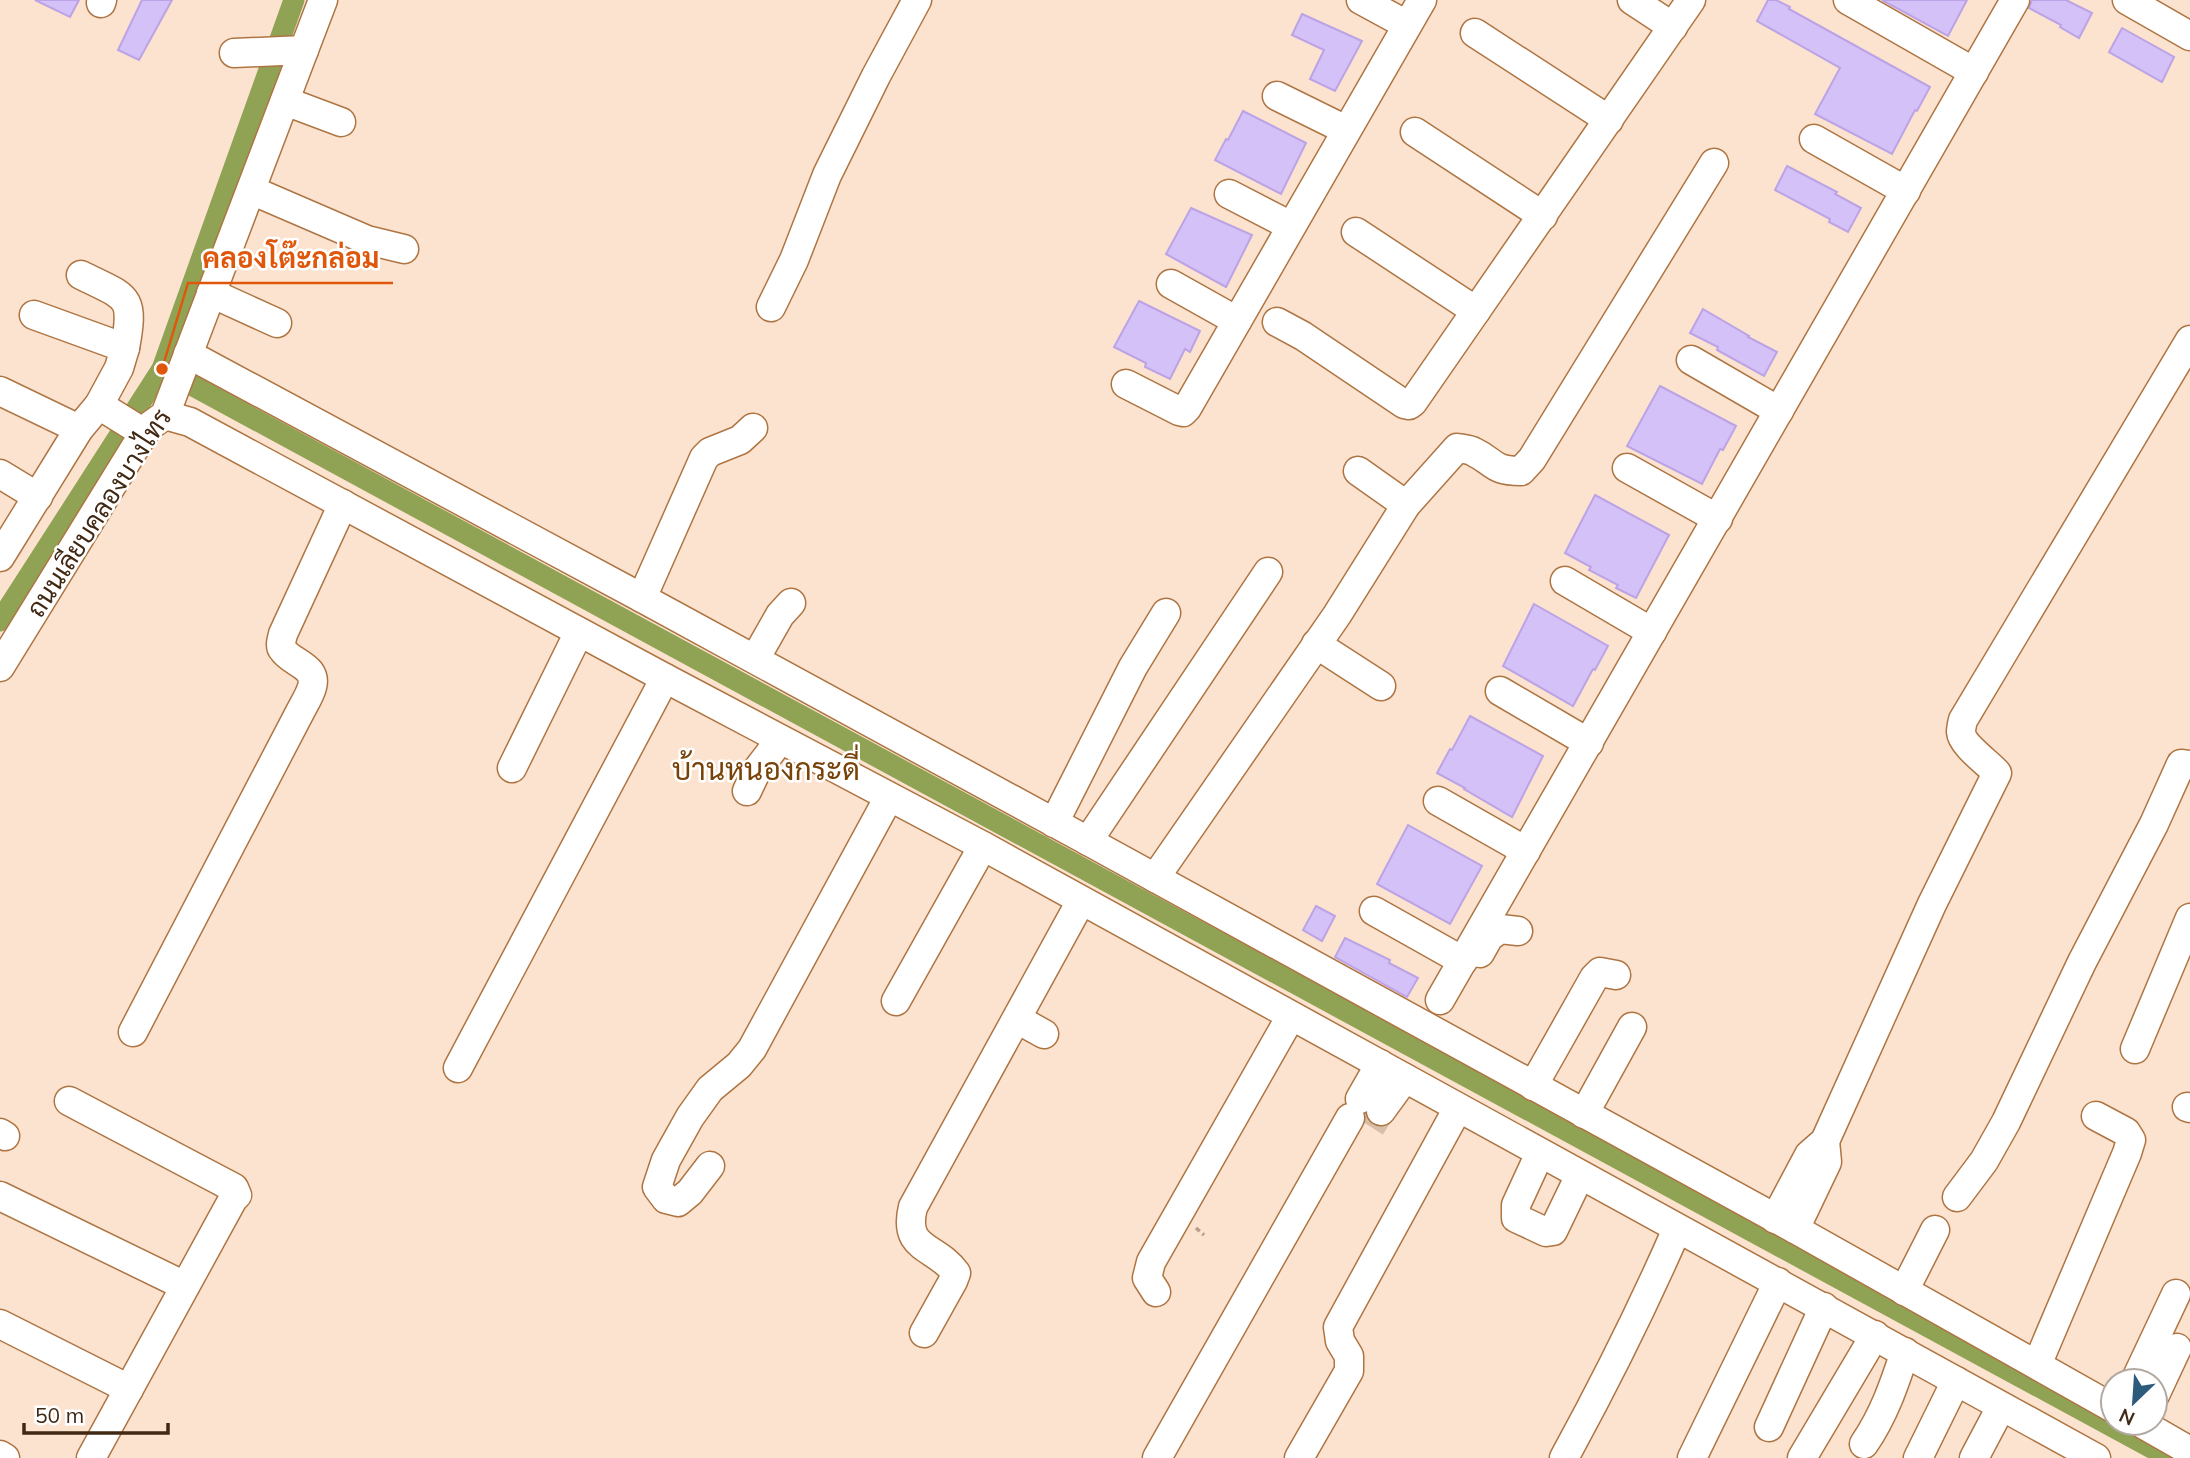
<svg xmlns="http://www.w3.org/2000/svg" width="2190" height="1458" font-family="Mulish,Sarabun,sans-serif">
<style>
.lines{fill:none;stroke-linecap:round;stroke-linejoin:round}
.canal{stroke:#90a354;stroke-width:21}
.building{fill:#d4c1f8;stroke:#bba3e6;stroke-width:2}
.minor-tunnel{stroke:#d6bea9;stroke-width:28;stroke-dasharray:28 14;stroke-linecap:butt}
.minor-casing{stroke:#ae7543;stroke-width:31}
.path{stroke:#b79e8a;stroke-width:3.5;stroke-dasharray:5 3.5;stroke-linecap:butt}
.minor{stroke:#fff;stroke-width:28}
.labels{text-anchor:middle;stroke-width:5;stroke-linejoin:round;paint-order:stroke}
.street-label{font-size:26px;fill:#402813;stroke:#fff}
.quarter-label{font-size:30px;fill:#784309;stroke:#fff}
.leader{fill:none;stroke:#e0570c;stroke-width:2.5}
.callout-dot{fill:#e0570c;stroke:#fff;stroke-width:2.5}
.callout-label{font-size:28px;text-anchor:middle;font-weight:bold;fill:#e0570c;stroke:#fff;stroke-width:5;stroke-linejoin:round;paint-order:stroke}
</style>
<rect width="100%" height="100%" fill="#fce3cf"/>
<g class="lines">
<!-- canal -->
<g class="canal">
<polyline points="162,369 2170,1458"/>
<polyline points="0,621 162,369 294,0"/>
</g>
</g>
<!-- building -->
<g class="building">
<polygon points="35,0 79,0 70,17"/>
<polygon points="142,0 172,0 139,60 118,50"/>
<polygon points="1768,0 1776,0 1790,7 1789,9 1930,87 1917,111 1915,110 1892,154 1815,114 1840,68 1757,21"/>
<polygon points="1882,0 1967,0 1948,36"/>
<polygon points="2032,0 2066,0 2092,13 2079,38 2060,27 2061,25 2029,8"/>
<polygon points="1302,14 1362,41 1335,91 1310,79 1324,50 1292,35"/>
<polygon points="2122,28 2174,57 2162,82 2109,52"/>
<polygon points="1243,111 1306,143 1281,194 1215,160 1226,139 1228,140"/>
<polygon points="1787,166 1837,192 1835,194 1861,208 1848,232 1829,222 1830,219 1775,190"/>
<polygon points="1191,208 1252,235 1226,287 1166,254"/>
<polygon points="1139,301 1200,331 1190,352 1185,349 1170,379 1145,367 1146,363 1114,347"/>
<polygon points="1703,309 1749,336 1748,337 1777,352 1764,376 1717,350 1718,347 1690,333"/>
<polygon points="1660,386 1736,426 1723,450 1720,449 1702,484 1627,446"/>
<polygon points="1595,495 1669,535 1636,598 1616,588 1618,585 1589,570 1591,567 1565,553"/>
<polygon points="1534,604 1608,646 1595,670 1593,669 1573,706 1503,666"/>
<polygon points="1470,716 1543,756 1512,817 1464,789 1465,788 1437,773 1450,749 1452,750"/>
<polygon points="1408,825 1482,866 1450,924 1377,884"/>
<polygon points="1316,906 1335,916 1322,941 1303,930"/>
<polygon points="1345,938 1390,960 1389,963 1418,978 1407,997 1335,957"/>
</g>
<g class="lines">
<!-- minor-tunnel -->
<polyline class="minor-tunnel" points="1371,1127 1381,1111"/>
<!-- minor casing -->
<g class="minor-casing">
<g id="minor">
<polyline points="1361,0 1407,25"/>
<polyline points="1632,0 1673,27"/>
<polyline points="1848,0 1974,72"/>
<polyline points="2127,0 2190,36"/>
<polyline points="101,3 102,0"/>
<polyline points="1475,33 1609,120"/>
<polyline points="234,53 304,50"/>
<polyline points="1277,96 1346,130"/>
<polyline points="285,101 341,122"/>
<polyline points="1415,132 1543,216"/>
<polyline points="1814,139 1906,191"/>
<polyline points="251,190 367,240 404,249"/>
<polyline points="1229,194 1291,226"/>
<polyline points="1356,232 1476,311"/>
<path d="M81 275C127 298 135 294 125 348"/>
<polyline points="1171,284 1237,321"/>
<polyline points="211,293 277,323"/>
<polyline points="771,307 794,260 827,175 876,76 917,0"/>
<polyline points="34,315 125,348 119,368 99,405"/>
<polyline points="1277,322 1303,336 1404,404 1409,405 1413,402 1691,0"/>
<polyline points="188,354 642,598 1088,841 1795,1229 2113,1408"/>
<polyline points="1691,360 1779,411"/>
<polyline points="1126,384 1179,411 1183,412 1187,408 1422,0"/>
<polyline points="0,391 79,429"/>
<polyline points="165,415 190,422 665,678 983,846 2096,1458"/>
<polyline points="1627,468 1718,519"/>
<polyline points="1358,471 1406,505"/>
<polyline points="0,474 38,497"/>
<polyline points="0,557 79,429 99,405 144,433"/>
<polyline points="1565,581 1652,632"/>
<polyline points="642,598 704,458 710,452 740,440 753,428"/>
<polyline points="1316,644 1381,686"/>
<polyline points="755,659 780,615 791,603"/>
<polyline points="0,667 144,433 151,425 165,415 323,0"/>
<polyline points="1500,691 1589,743"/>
<polyline points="512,768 579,632"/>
<polyline points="747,791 757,770 780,740"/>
<polyline points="1438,801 1526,851"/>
<polyline points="1054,823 1133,667 1166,613"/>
<polyline points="1088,841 1268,572"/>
<path d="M1155 878 1337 615 1406 505 1457 448C1462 449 1469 449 1474 452 1495 462 1492 471 1521 471L1532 459 1714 163"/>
<polyline points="1374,911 1463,961"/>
<polyline points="1480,953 1489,937 1500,929 1518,931"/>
<polyline points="1440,1000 2015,0"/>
<polyline points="896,1001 983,846"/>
<polyline points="1017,1019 1044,1034"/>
<path d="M133 1032 300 712C304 704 310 695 312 687 318 666 291 663 283 650 279 646 282 639 283 634L343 504"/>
<polyline points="2135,1049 2190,918"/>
<polyline points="458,1068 665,678"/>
<polyline points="1533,1086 1594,978 1600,972 1616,975"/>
<polyline points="1360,1099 1380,1064"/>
<polyline points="69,1101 234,1188 237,1195 233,1199 91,1458"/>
<polyline points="2187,1107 2190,1108"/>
<polyline points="1381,1111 1405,1078"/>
<polyline points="1584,1114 1632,1027"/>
<polyline points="0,1133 5,1136"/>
<polyline points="1540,1153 1516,1205 1516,1218 1546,1232 1553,1231 1580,1175"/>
<polyline points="710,1166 690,1192 678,1202 666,1199 657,1187 666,1160 690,1117 710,1089 739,1065 752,1049 889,797"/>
<polyline points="0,1196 185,1286"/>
<polyline points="1957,1197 1984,1161 2006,1122 2082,962 2154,824 2181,764 2190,765"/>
<path d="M1775 1219 1809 1155 1825 1141 1932 904 1997 773C1988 763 1962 745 1961 732 1961 728 1962 724 1963 720L2190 340"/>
<polyline points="1795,1229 1827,1162 1825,1141"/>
<polyline points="1904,1291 1935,1230"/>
<polyline points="1156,1292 1147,1278 1151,1262 1291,1016"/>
<polyline points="0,1324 129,1389"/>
<path d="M924 1333 953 1281 956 1273C936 1245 902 1251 913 1207L1081 901"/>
<polyline points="2037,1365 2127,1153 2131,1140 2126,1132 2096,1116"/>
<polyline points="2135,1381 2176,1294"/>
<polyline points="2155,1395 2177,1348"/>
<polyline points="2141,1423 2190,1451"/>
<polyline points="1769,1427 1824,1307"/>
<path d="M1864 1444C1884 1415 1894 1385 1905 1352"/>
<polyline points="0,1455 5,1458"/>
<polyline points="1157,1458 1350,1118"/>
<polyline points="1299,1458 1349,1371 1349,1356 1340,1341 1338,1327 1458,1108"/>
<path d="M1564 1458C1605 1383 1643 1307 1677 1229"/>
<polyline points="1692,1458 1778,1282"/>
<polyline points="1802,1458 1875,1335"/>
<polyline points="1918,1458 1956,1381"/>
<polyline points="1974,1458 2001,1407"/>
</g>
</g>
<!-- path -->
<polyline class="path" points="1196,1228 1204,1235"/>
<!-- minor -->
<use href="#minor" class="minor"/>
</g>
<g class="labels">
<!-- street labels -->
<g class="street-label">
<text transform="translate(99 513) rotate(-57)" y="9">ถนนเลียบคลองบางไทร</text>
</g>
<!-- quarter labels -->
<g class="quarter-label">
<text x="766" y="780">บ้านหนองกระดี่</text>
</g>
</g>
<!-- callouts -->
<path class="leader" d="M162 369L188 283H393"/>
<circle class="callout-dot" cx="162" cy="369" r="7"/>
<g class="callout-label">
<text x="291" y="268">คลองโต๊ะกล่อม</text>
</g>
<!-- north arrow -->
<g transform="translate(2134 1402) rotate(205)"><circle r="33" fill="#ffffff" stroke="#b3a9a1" stroke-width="2"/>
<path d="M0-5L12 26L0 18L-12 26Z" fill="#2d5b7b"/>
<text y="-10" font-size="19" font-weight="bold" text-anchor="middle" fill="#402813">N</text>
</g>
<!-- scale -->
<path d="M24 1423v10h144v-10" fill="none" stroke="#402813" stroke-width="3.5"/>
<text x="35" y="1423" font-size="21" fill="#402813" stroke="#ffffff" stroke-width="5" paint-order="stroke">50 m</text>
</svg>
